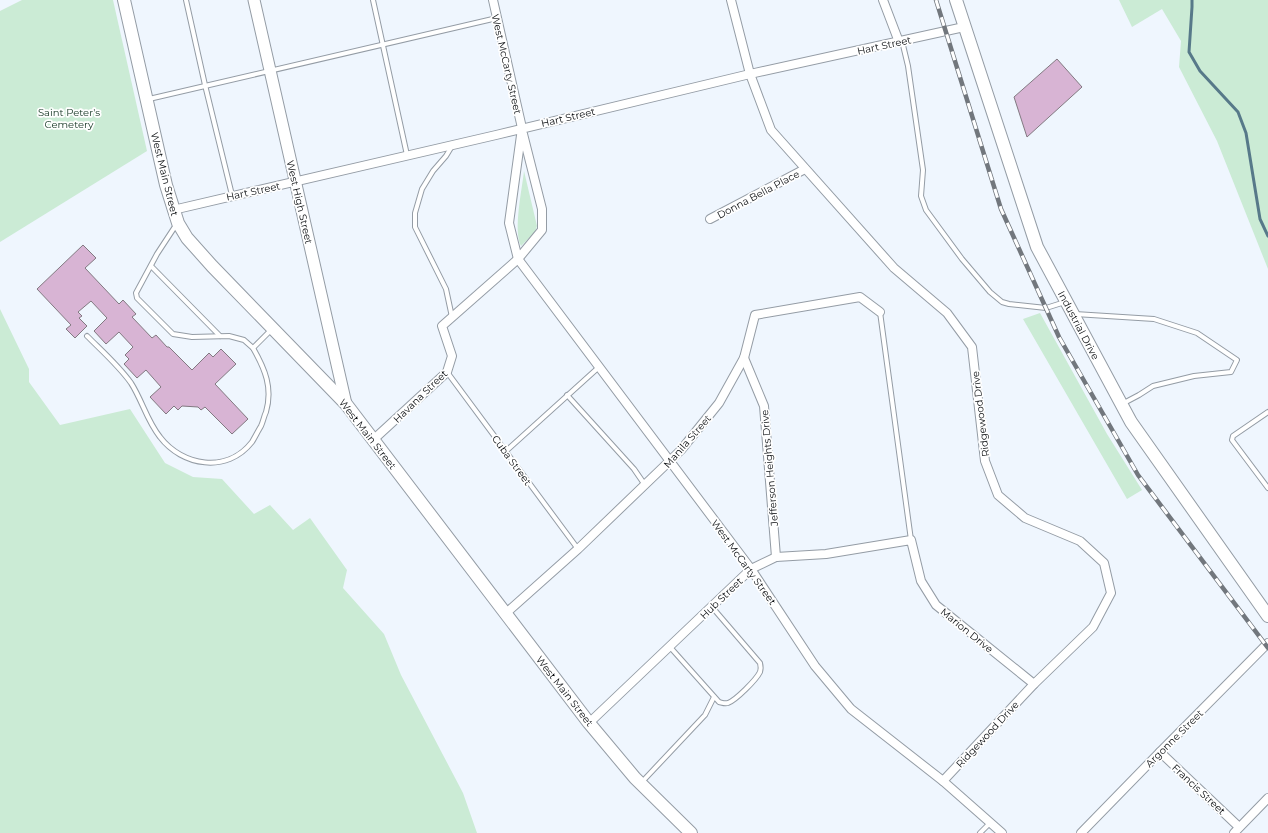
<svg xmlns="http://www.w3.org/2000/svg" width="1268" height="833" font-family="Montserrat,sans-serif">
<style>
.green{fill:#cbebd5}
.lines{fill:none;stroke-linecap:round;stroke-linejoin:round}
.stream{stroke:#577989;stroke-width:3}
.building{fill:#d8b4d4;stroke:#827981}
.service-casing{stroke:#949ca5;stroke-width:6}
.minor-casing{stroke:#949ca5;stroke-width:10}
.tertiary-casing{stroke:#949ca5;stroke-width:13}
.secondary-casing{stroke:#949ca5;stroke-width:14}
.service{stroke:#fff;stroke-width:4}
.minor{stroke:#fff;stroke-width:8}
.tertiary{stroke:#fff;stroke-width:11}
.secondary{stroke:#fff;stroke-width:12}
.rail-casing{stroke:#72777d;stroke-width:4.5}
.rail{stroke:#fff;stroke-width:3;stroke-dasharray:9;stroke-linecap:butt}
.labels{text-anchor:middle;stroke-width:3.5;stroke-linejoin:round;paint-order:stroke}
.street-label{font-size:10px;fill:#0b0e11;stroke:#fff}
.park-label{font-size:10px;fill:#0f311e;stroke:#fff}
</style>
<rect width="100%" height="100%" fill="#eff6fe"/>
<!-- green -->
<g class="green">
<polygon points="22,0 113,0 147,151 0,242 0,11"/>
<polygon points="1119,0 1268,0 1268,269 1217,141 1179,67 1181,41 1162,9 1132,27"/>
<path d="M524 171 537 226 535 232 521 246C513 230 522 190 524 171Z"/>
<polygon points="0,309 29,369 29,382 60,425 130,409 165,463 193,477 222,479 254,514 270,505 293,530 310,518 347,570 343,588 384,634 401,675 463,793 477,833 0,833"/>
<polygon points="1040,313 1107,434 1142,490 1127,499 1023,319"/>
</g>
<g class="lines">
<!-- stream -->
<polyline class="stream" points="1192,0 1192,7 1189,52 1200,71 1238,112 1246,133 1260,219 1268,236"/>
</g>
<!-- building -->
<g class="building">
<polygon points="1057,59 1082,87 1027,137 1014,97"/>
<polygon points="83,245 96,258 85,268 119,304 123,300 136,314 132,317 152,338 156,335 167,347 169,347 192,370 209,353 213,357 221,349 236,364 215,384 248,419 232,434 205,407 201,410 198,407 182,406 178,410 174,406 166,414 150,397 161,387 146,370 137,378 124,364 129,359 125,355 133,347 119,332 106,344 94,331 107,318 91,301 78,312 82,316 79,318 87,326 75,338 66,329 71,325 37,289"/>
</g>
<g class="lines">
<!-- service casing -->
<g class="service-casing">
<g id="service">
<polyline points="186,0 205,85 232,195"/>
<polyline points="373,0 407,155"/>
<polyline points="902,41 908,66 923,170 921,196 926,210 962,259 990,292 1002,302 1009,304 1046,308 1065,302"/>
<polyline points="149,99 497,18"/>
<polyline points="176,225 157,254 136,293 137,298 173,334 192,337 229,336 244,340 253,348 271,330"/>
<polyline points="151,266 220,336"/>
<polyline points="880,312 911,540"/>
<polyline points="1075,314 1154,319 1197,333 1237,360 1231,372 1194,376 1153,386 1139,395 1122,404"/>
<polyline points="452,317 446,289 415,227 415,213 422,189 433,171 446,156 452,146"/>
<path d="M87 336C102 351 119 366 131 383 142 400 147 421 160 437 182 466 227 474 252 442 255 437 258 431 261 426 263 422 264 416 266 412 273 388 265 369 253 348"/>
<polyline points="447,372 578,549"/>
<polyline points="567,395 634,469 645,485"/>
<polyline points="1268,412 1233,436 1232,440 1268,488"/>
<polyline points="506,451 599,367"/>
<path d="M670 647 719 702C723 703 725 704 728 703 736 700 756 680 760 672 761 669 761 667 760 663L712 607"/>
<polyline points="641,783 705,715 714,697"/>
<polyline points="980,833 990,823"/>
</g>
</g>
<!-- minor casing -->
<g class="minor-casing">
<g id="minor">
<polyline points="493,0 522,128 509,223 518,259 751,569 815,666 851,709 943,781 1002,833"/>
<polyline points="731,0 750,74 771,130 894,268 947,313 972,347 985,461 998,495 1025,518 1080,541 1104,563 1111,593 1093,627 1034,684 943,781"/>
<polyline points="883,0 899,42"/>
<polyline points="173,210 496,135 750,74 964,27"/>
<polyline points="710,219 805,169"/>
<polyline points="744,358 764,406 776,557"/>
<polyline points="373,440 447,372 452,356 442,326 518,259 542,230 542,209 523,134"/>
<polyline points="505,614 578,549 681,450 719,403 744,358 755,315 860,297 880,312"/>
<polyline points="589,723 751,569 776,557 826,554 911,540 921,581 936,605 1034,684"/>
<polyline points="1160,752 1239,827"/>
<polyline points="1081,833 1160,752 1268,643"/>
<polyline points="1234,833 1268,798"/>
</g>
</g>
<!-- tertiary casing -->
<g class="tertiary-casing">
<polyline id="tertiary" points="254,0 346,404"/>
</g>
<!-- secondary casing -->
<g class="secondary-casing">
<g id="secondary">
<polyline points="124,0 166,185 178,223 187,238 212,266 346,404 589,723 635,778 691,833"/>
<polyline points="956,0 1037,247 1131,422 1268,616"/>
</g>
</g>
<!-- service -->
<use href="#service" class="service"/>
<!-- minor -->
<use href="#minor" class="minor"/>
<!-- tertiary -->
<use href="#tertiary" class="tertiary"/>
<!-- secondary -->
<use href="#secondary" class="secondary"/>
<!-- rail casing -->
<g class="rail-casing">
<polyline id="rail" points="936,0 1001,209 1059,337 1138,475 1268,648"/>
</g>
<!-- rail -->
<use href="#rail" class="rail"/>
</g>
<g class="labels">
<!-- street labels -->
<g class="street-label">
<text transform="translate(884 45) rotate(-12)" y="4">Hart Street</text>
<text transform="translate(507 64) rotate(77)" y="4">West McCarty Street</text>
<text transform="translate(568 117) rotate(-13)" y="4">Hart Street</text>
<text transform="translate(165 174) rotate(76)" y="4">West Main Street</text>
<text transform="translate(253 191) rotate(-12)" y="4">Hart Street</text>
<text transform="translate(758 194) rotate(-28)" y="4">Donna Bella Place</text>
<text transform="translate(300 202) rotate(77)" y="4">West High Street</text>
<text transform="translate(1079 325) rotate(62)" y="4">Industrial Drive</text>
<text transform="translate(420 396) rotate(-44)" y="4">Havana Street</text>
<text transform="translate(980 414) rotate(-97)" y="4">Ridgewood Drive</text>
<text transform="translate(368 434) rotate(52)" y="4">West Main Street</text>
<text transform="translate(687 441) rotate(-49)" y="4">Manila Street</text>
<text transform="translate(512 460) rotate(54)" y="4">Cuba Street</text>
<text transform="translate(769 468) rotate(-95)" y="4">Jefferson Heights Drive</text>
<text transform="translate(744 562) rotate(54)" y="4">West McCarty Street</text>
<text transform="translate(721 598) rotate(-44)" y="4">Hub Street</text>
<text transform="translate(967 630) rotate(39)" y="4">Marion Drive</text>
<text transform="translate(565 691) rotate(52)" y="4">West Main Street</text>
<text transform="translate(987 734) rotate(-47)" y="4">Ridgewood Drive</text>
<text transform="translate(1174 738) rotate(-45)" y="4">Argonne Street</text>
<text transform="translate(1199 789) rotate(43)" y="4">Francis Street</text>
</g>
<!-- park labels -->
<g class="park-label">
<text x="69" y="116">Saint Peter's<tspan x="69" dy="12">Cemetery</tspan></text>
</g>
</g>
</svg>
